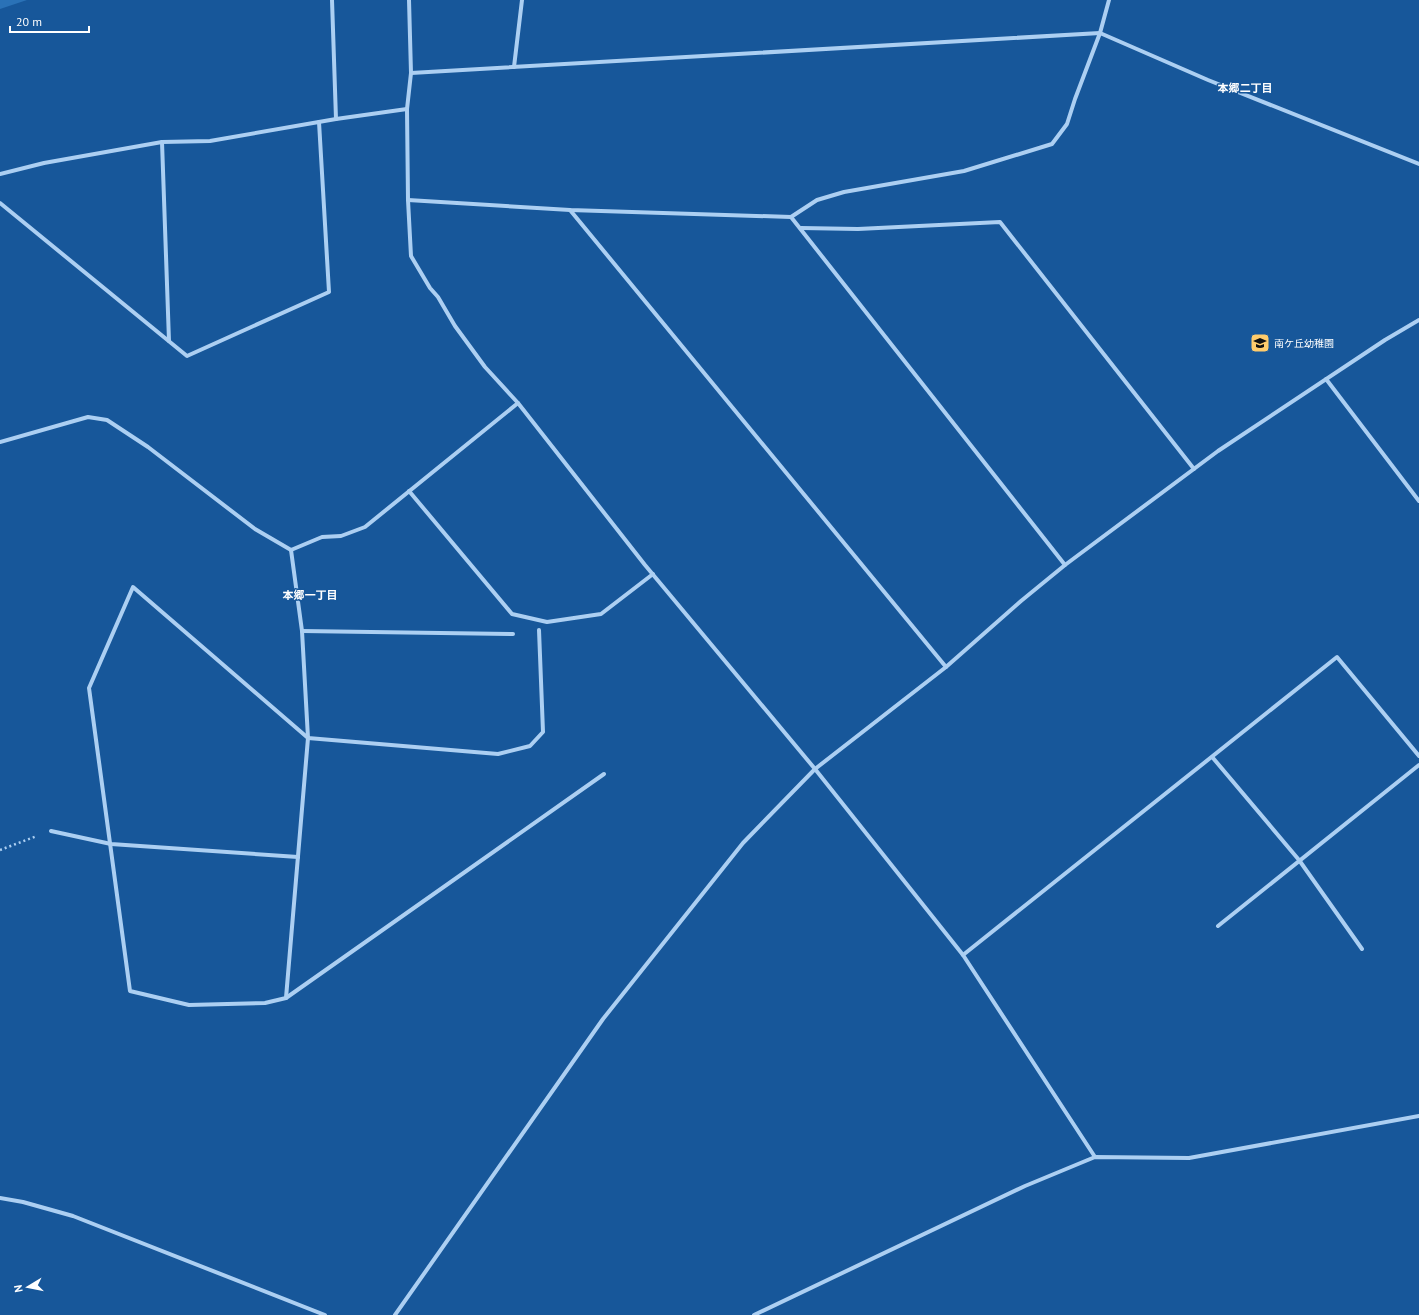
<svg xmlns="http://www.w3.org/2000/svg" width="1419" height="1315" font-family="'PT Sans','Noto Sans JP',sans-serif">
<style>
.green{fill:#2a72b7}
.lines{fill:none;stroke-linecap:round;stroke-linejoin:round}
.path{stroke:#accff2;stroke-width:2.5;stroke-dasharray:2 3;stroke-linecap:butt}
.minor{stroke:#accff2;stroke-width:4}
.labels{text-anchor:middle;stroke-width:3;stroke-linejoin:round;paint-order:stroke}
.poi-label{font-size:10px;fill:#fff;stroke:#17579a;text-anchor:start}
.neighbourhood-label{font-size:11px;font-weight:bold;fill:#fff;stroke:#17579a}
</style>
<rect width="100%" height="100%" fill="#17579a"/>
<!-- green -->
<polygon class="green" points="0,0 27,0 0,9"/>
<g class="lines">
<!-- path -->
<polyline class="path" points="0,850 37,836"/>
<!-- minor -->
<g class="minor">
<polyline points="332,0 336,119"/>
<polyline points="409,0 411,73 407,109 408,200 411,256 430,288 438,297 455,326 485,367 518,403 645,565 815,769 963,955 1095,1157"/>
<polyline points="514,67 522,0"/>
<polyline points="411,73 1100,33 1208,80 1419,164"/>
<polyline points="162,142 169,341"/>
<polyline points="0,174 44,163 162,142 210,141 336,119 407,109"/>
<polyline points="408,200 570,210 791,217 817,200 844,192 964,171 1052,144 1067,124 1075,99 1100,33 1109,0"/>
<polyline points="0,203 187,356 329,292 319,122"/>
<polyline points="570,210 946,667"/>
<polyline points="791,217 1065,565"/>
<polyline points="801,228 858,229 1000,222 1194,469"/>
<polyline points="1326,379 1419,501"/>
<polyline points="0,442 88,417 107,420 148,447 255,529 291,550 322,537 341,536 365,527 518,403"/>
<polyline points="409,491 512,614 547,622 601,614 653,574"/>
<polyline points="291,550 302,631 308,738 498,754 530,746 543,732 539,630"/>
<polygon points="133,587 308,738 286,998 265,1003 189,1005 130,991 89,688"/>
<polyline points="302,631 513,634"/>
<polyline points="1213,758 1299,860 1362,949"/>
<polyline points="51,831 111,844 298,857"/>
<polyline points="1218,926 1419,765"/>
<polyline points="963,955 1337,657 1419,756"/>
<polyline points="286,998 604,774"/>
<polyline points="0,1198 23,1202 73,1216 325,1315"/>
<polyline points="395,1315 603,1019 743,843 815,769 946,667 1021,601 1065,565 1218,451 1385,340 1419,320"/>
<polyline points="754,1315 1025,1186 1095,1157 1189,1158 1419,1116"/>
</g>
</g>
<!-- icons -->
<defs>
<g id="school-square" transform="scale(1)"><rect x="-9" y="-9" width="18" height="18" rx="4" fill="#ffcc6c" stroke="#17579a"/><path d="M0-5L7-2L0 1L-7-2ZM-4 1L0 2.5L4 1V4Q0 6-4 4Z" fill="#111"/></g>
</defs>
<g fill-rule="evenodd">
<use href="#school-square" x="1260" y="343"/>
</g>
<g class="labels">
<!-- poi labels -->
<g class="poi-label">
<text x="1274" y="347">南ケ丘幼稚園</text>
</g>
<!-- neighbourhood labels -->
<g class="neighbourhood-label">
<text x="1245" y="92">本郷二丁目</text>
<text x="310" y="599">本郷一丁目</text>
</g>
</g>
<!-- north arrow -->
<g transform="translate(28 1287) rotate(260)" stroke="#17579a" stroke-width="3" paint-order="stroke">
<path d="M0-3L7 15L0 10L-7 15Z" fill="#ffffff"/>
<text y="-6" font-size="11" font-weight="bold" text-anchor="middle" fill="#ffffff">N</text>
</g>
<!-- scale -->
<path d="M10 26v6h79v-6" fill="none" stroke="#ffffff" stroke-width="2"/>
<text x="16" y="26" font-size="12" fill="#ffffff" stroke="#17579a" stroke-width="3" paint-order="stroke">20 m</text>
</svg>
